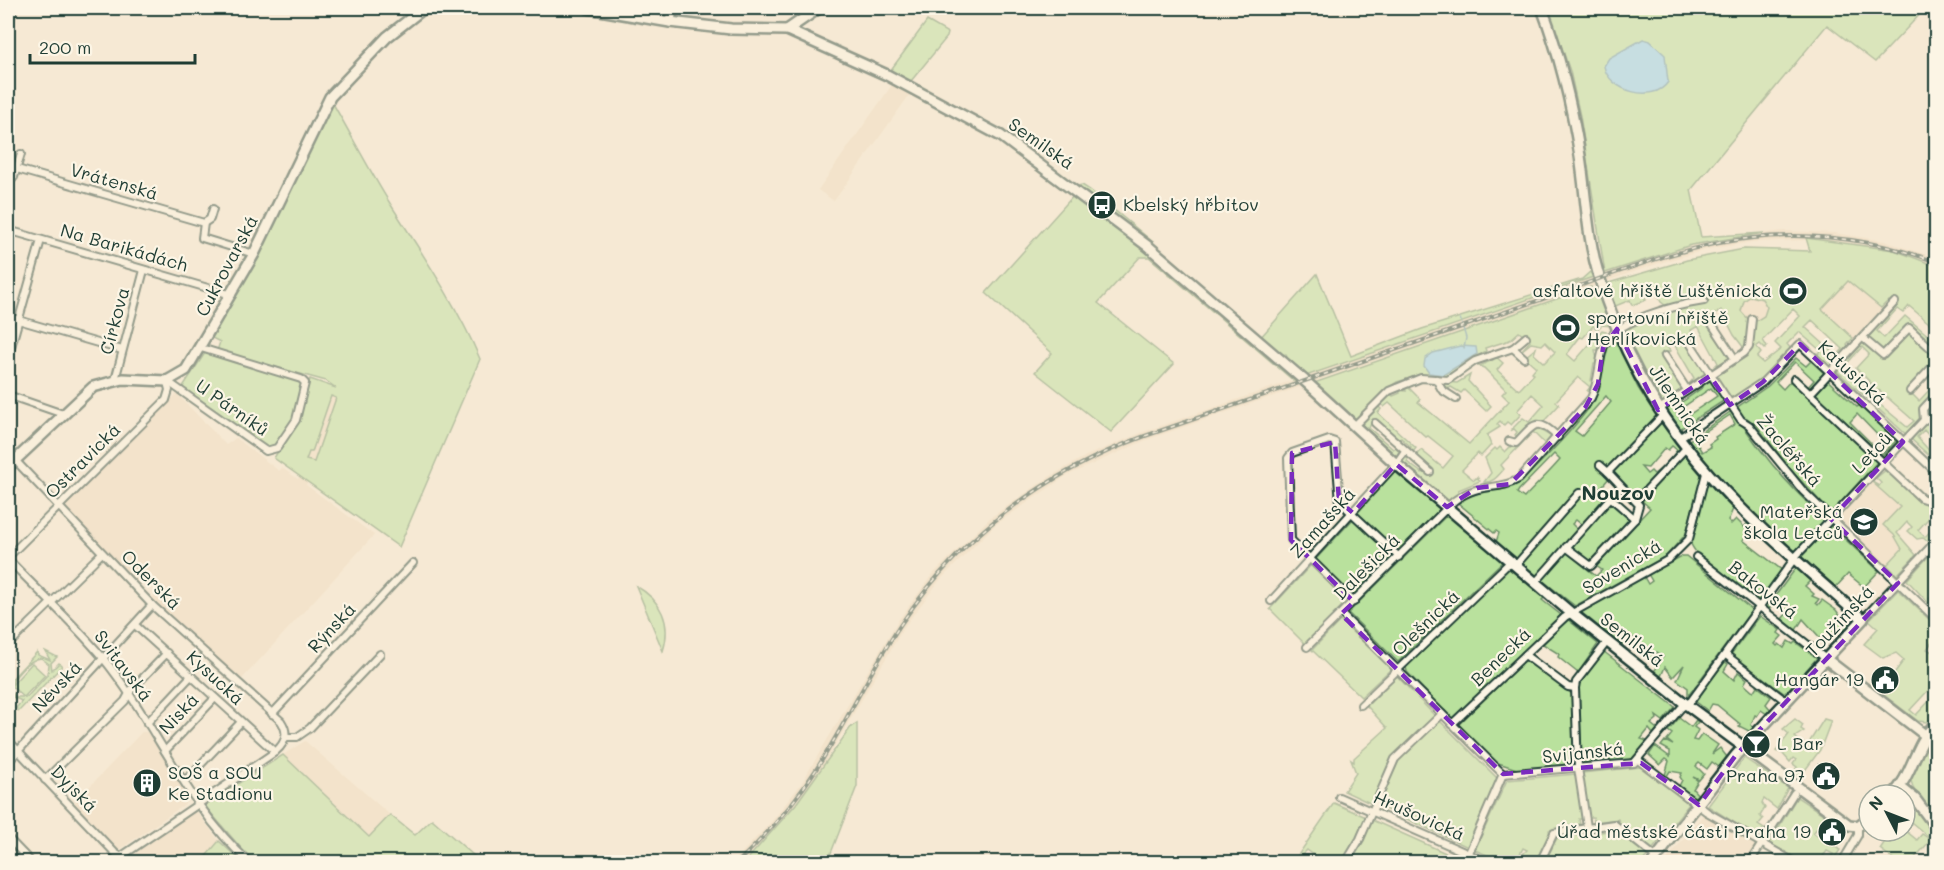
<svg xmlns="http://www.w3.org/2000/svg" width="1944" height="870" font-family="Mali,sans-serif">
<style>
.built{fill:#efdbc0}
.green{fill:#b9e19d;stroke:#6c8f68;stroke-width:1.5;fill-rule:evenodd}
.water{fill:#8fd0f1;stroke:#6295a5;stroke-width:1.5}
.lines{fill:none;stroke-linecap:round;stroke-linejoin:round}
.stream{stroke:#6295a5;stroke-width:1.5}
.street-casing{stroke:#1f3d34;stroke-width:10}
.secondary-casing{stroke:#1f3d34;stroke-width:14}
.street{stroke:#fcf5e5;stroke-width:6}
.secondary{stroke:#fcf5e5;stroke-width:9}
.rail-casing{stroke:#1f3d34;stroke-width:4}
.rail{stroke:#fcf5e5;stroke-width:1.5;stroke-dasharray:4.5;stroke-linecap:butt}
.marked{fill:none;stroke:#7b2cbf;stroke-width:4.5;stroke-dasharray:12 8;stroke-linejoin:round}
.labels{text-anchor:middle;stroke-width:4.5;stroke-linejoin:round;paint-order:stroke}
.street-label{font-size:18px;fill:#1f3d34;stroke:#fcf5e5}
.poi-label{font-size:18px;fill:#1f3d34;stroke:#fcf5e5;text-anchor:end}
.neighbourhood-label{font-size:20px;font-weight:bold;fill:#1f3d34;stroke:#fcf5e5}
</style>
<rect width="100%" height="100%" fill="#f6e9d4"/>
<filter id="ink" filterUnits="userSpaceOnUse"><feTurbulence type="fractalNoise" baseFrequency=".0167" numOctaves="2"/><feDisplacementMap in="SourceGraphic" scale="12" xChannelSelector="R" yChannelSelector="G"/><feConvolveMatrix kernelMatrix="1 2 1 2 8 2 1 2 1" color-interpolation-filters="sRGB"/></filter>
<g filter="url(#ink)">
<!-- built -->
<g class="built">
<polygon points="892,85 910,94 834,201 818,190"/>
<polygon points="1783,231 1834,233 1884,241 1936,258 1936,266 1807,240 1752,242 1709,249 1659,263 1146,440 1066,476 995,525 940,580 904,627 822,768 799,801 744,862 733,862 773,820 801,784 897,622 933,574 990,518 1049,477 1086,456 1143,432 1656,255 1708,241"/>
<polygon points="1848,281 1881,308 1888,301 1893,303 1855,341 1822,309"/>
<circle cx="1754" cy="309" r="13"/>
<polygon points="334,386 339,390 306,485 374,535 241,680 151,599 163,587 150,574 138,586 63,507 177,394 226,445 236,438 279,471 282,468 298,479 309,451 312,452"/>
<polygon points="1872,482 1900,507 1894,535 1902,549 1887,565 1838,519"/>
<polygon points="142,732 147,732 185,792 185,804 119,850 74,803"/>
<polygon points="305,741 390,815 370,837 283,755"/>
<polygon points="196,811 219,841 201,862 123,862"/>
<polygon points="1703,815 1757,847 1747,862 1665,862"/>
</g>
<!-- green -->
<g class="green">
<polygon points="1548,8 1926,8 1875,62 1827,25 1691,190 1701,237 1764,233 1691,245 1605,273 1580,116 1570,71"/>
<polygon points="927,21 948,33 947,37 911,81 890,71"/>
<path d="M332 102C352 136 370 172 391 205 423 255 457 305 480 359L399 547 274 458 297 420 310 379 336 388 326 381 217 351 220 342 212 338 267 236ZM331 396 336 398 314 462 306 460 309 452H312Z"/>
<polygon points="1082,185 1090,190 1153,242 1149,246 1073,187"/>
<polygon points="1075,194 1109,218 1301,380 1295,382 1149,257 1140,257 1098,303 1174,364 1111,432 1035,372 1052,353 986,293"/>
<path d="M1806 238 1894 250 1936 266V329L1909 306 1903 313 1897 309 1877 331 1884 338 1905 316 1936 342V368L1912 394 1919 401 1936 383V444L1924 430 1917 437 1936 458V462L1836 370 1896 303 1888 301 1881 308 1848 281 1822 309 1853 338 1847 345 1850 347 1831 368 1817 355 1821 351 1799 332 1787 344 1791 349 1789 352 1767 375 1730 399 1716 377 1717 373 1747 352 1734 335 1721 310 1715 314 1717 319 1706 323 1730 357 1712 369 1718 363 1698 326 1691 330 1693 336 1685 342 1705 373 1689 384 1694 378 1673 342 1667 346 1670 351 1660 355 1683 389 1658 405 1622 335 1627 329 1660 315H1665L1670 309 1661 302 1655 290 1644 295 1646 300 1632 305 1630 300 1613 307 1605 284 1687 260 1744 249 1810 251ZM1751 296 1762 299 1767 307 1764 316 1756 321 1754 316 1750 321 1741 311 1744 301ZM1793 309 1800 316 1775 343 1781 349 1763 363 1757 358 1761 353 1756 347 1760 344 1765 349 1767 347 1763 340ZM1812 320 1843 349 1837 356 1805 327ZM1862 347 1869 354 1856 368 1871 383 1864 390 1842 369ZM1879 390 1914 421 1907 427 1872 398Z"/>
<polygon points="1590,272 1593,277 1303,377 1288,362 1286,354 1280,355 1260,338 1317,274 1351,356 1422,329 1582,279"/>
<polygon points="1591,287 1592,292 1601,289 1612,326 1602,325 1597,329 1593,326 1583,338 1580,337 1567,354 1575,361 1602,330 1606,331 1599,350 1595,350 1598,363 1594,363 1591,381 1594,383 1590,393 1587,391 1590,387 1578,377 1556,401 1559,405 1544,421 1530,424 1518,438 1515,435 1517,432 1514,429 1510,431 1523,418 1529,422 1544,405 1532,394 1517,411 1521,414 1511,425 1507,422 1504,425 1500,421 1497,424 1500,427 1487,435 1491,445 1481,456 1478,453 1462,470 1474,480 1477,477 1480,481 1458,490 1460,493 1450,501 1445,500 1401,465 1401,459 1409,458 1407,462 1422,473 1432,470 1415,456 1421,450 1443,468 1453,456 1428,436 1426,437 1389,403 1384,407 1380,402 1391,393 1393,396 1400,393 1399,390 1406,391 1405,387 1408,387 1420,399 1418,402 1469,444 1509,401 1502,394 1506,390 1484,368 1479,366 1493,360 1494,355 1503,363 1497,370 1519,390 1534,374 1532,372 1536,367 1525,357 1536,348 1534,354 1544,363 1555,352 1545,342 1542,345 1531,343 1521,351 1530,341 1519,332 1510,340 1485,348 1486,351 1446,376 1421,375 1397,382 1383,391 1357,419 1351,420 1314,383"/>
<path d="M1612 339H1615L1638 388 1657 417 1608 468 1601 462 1597 466 1609 478 1599 490 1578 491 1517 561 1496 542 1499 533 1496 531 1494 533 1458 503C1478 488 1490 494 1510 487 1528 480 1576 425 1589 408 1603 388 1602 348 1612 339ZM1606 396 1611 402 1582 436 1575 431ZM1554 454 1560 460C1549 473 1536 485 1524 498L1517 493 1519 490Z"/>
<polygon points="205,353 300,381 303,385 294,419 276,449 269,450 182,388"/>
<path d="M1796 358 1806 366 1811 361 1824 373V377L1857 407 1860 405 1897 440 1831 513 1792 471 1757 426 1747 418H1742L1736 408 1768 386ZM1795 362 1814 380 1808 387 1795 376 1783 389 1776 382ZM1857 414 1889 447 1882 454 1850 422Z"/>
<polygon points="1470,375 1468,381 1491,406 1486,411 1464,390 1461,393 1451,387 1447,390 1448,387 1443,387 1444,382 1457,383"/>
<path d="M1709 378 1725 400 1680 429 1664 408 1677 400 1682 402 1703 387 1704 381ZM1711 388 1717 396 1681 420 1676 412Z"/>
<path d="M1377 405 1381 409 1378 413 1416 448 1413 452 1409 451 1411 447 1401 438 1398 441 1373 419 1369 428 1393 449 1396 447 1399 451 1397 455 1390 454C1379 440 1376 438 1361 428V422Z"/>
<path d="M1733 410C1758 450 1790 488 1825 519L1796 552 1742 503 1688 441ZM1730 415 1735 424 1715 437 1716 439 1709 444 1711 447 1702 452 1694 439Z"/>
<polygon points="1661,422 1681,449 1669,461 1677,450 1672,446 1668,450 1665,448 1648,468 1641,467 1647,474 1651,471 1654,474 1664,466 1637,496 1612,473"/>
<path d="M1543 427 1540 430 1552 437 1546 445 1533 432 1501 465 1504 469C1498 476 1493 483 1484 482L1491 473 1485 458 1495 448 1497 450 1500 447 1505 452 1510 447H1515L1532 429Z"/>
<polygon points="1686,454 1702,474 1686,534 1666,556 1575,606 1542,580 1566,552 1596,576 1602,570 1596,566 1650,508 1641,500"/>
<polygon points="1886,470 1918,500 1925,502 1936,496 1936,510 1918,530 1925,537 1936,525 1936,531 1927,541 1923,538 1917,539 1908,531 1912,527 1907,522 1897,533 1916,555 1897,575 1887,565 1902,549 1894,535 1883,525 1900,507 1872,482 1879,486 1881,483 1876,478"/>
<polygon points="1394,471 1440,509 1398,552 1357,513"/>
<path d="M1708 481 1733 509 1728 521 1731 524 1736 519 1744 527 1748 523 1752 526 1743 540 1783 571 1761 600H1758C1741 588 1699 563 1691 544Z"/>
<polygon points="1601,493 1606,497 1581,524 1576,520 1572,524 1577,529 1536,577 1521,563 1579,495"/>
<polygon points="1610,503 1630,520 1589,563 1570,547"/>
<polygon points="1447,515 1503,561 1398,662 1348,613"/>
<polygon points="1353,519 1393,556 1354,596 1315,560"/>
<polygon points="1831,526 1879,571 1864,587 1848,574 1836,587 1801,557"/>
<polygon points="1936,548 1936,597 1933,594 1929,599 1936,606 1936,611 1907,580"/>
<polygon points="1682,556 1686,556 1752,610 1688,696 1688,688 1677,680 1684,665 1673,677 1665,667 1661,676 1654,671 1659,665 1655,661 1663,657 1657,652 1651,659 1635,645 1638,640 1630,636 1623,644 1620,644 1581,612 1644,577 1648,584 1652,581 1648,574"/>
<polygon points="1311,565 1349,601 1306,645 1270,609"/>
<polygon points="1796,568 1810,581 1805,586 1814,594 1812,596 1819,599 1816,603 1818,605 1822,600 1836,610 1846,624 1850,620 1853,623 1844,632 1840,629 1834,635 1829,630 1831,637 1824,642 1803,619 1796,630 1782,619 1787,613 1775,603 1769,609 1767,607"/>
<polygon points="1509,569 1545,597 1542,600 1561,615 1452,719 1407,672 1406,667"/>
<path d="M636 586C661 600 672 623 663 651Z"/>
<polygon points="1898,590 1936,626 1936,637 1927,649 1934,653 1936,651 1932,660 1936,662 1936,686 1934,684 1910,710 1916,715 1934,696 1936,714 1927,722 1918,721 1880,692 1904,660 1896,653 1883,658 1864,644 1878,628 1869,620"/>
<polygon points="1760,616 1780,630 1778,633 1782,636 1775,644 1777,646 1779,644 1784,648 1788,641 1793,644 1795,642 1817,658 1785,694 1731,654"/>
<polygon points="1567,619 1598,644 1578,673 1558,657 1559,654 1543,644"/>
<polygon points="1340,621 1392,668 1361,697 1312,650"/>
<path d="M45 651 57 657 51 663 52 670 59 663 62 666 19 711 16 708 22 701 10 696 8 683 37 652 38 655 50 660ZM41 658 49 664 48 674 27 697H15L10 690C11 678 29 659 41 658Z"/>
<polygon points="1603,651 1675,707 1663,721 1656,716 1657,719 1651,724 1657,729 1653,734 1649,729 1641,739 1647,741 1631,760 1582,765 1579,683"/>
<polygon points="1526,659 1572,694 1576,765 1520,770 1492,761 1458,725"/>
<polygon points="1725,662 1728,664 1724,671 1734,680 1738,672 1747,679 1744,684 1753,692 1757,686 1771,697 1766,704 1771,710 1767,714 1761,710 1757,716 1755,715 1751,725 1754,728 1751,732 1739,726 1740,724 1717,705 1712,704 1708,711 1695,701"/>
<polygon points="32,663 45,675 24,697 11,686"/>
<polygon points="1397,676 1435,716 1393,757 1372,804 1344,791 1356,773 1351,760 1354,762 1354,758 1387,728 1367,706"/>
<polygon points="1679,718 1691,727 1696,720 1698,722 1694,727 1698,730 1693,740 1697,741 1702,734 1718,745 1712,754 1720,748 1727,757 1719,767 1712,762 1707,769 1699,763 1696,766 1704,774 1699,780 1693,777 1698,781 1693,789 1698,795 1694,797 1679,786 1682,780 1680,777 1682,773 1670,771 1667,776 1665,775 1669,761 1666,759 1660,765 1649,755 1655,746 1670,757 1670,751 1661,746 1665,741 1673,745 1667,740 1672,734 1668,731"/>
<polygon points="1795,719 1803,725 1801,729 1804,731 1795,737 1807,746 1824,719 1831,721 1820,750 1800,777 1793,773 1797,767 1793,764 1796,760 1793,758 1790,762 1782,753 1776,751 1789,734 1783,729"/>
<polygon points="1440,721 1498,779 1468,847 1378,806 1399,760"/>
<polygon points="857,723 857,786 831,853 824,862 745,862 796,804 851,727"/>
<polygon points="1936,728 1936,809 1931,812 1915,793 1910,778 1924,746"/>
<polygon points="283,755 369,837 390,815 415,835 432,819 481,862 253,862 204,805"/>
<polygon points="1744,758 1788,788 1777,809 1764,799 1762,803 1765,808 1760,816 1763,819 1758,825 1764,829 1757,837 1708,806"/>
<polygon points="1641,767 1689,804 1652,850 1620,825 1618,819 1594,822 1593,817 1589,817 1582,773"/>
<polygon points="1576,774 1582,819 1579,819 1580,825 1549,830 1550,836 1538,862 1524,860 1521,856 1527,850 1523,848 1516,862 1504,862 1475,850 1507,780"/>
<polygon points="1797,797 1829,818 1822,822 1813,833 1840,850 1832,862 1828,862 1833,854 1827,851 1821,859 1827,862 1803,862 1769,843"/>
<path d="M1906 798C1920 805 1936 827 1936 843L1905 817Z"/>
<polygon points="1334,803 1366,817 1358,834 1364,837 1372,820 1459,859 1458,862 1447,862 1444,858 1441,862 1348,862 1343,859 1340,862 1333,862 1326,858 1321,862 1309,862 1315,856 1307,850 1299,858 1306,862 1294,861"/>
<polygon points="1908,822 1911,824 1906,831 1917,840 1922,834 1931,840 1911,862 1891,862 1893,859 1880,849 1886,840 1890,843 1901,831 1905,831"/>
<polygon points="1615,830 1648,855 1642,862 1545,862 1557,838"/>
<polygon points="219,841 242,862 201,862"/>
</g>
<!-- water -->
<g class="water">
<path d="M1643 39 1650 41 1665 55 1668 82C1654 104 1608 91 1604 66L1609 58Z"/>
<polygon points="1460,346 1476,347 1477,354 1443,375 1429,373 1424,366 1425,359 1433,353"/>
</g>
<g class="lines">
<!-- stream -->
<polyline class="stream" points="1460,318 1466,338 1464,348"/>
<!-- street casing -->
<g class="street-casing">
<g id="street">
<polyline points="17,169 204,223"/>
<polyline points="8,184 14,177 21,154"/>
<polyline points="213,209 210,219 204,223 202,238 254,254"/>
<polyline points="8,230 232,295"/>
<polyline points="1895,302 1810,394 1921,498 1927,500 1936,494"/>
<polyline points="8,317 122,350"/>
<polyline points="1712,324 1735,359"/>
<polyline points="1863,338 1883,355 1909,328 1936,353"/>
<polyline points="1688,340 1741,420 1749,425 1803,491 1936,619"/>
<polyline points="1513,348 1526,337"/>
<polyline points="1665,356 1687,390"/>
<polyline points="8,358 41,240"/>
<polyline points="1436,379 1442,390 1456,399"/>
<polyline points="1794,379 1810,394"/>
<polyline points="115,380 144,270"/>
<polyline points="167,381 266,451 277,448 296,420 305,383 301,379 201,348"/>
<polyline points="1910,391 1936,363"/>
<polyline points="8,395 63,414"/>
<polyline points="1658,410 1744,353 1749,347 1752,319"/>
<polyline points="1924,420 1923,409 1936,395"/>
<polyline points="1375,423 1430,472"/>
<polyline points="1354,426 1389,391 1421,378 1448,380 1475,361 1513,348 1524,358"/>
<polyline points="1679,438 1763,382 1800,344 1936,472"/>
<path d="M1509 441 1516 443C1535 423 1536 417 1558 437"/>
<path d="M8 458 15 460 152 605 281 721C289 733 286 743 275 752L113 862"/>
<polyline points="1600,465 1608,472"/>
<polyline points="1609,496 1635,519"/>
<polyline points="1636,501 1686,448"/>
<polyline points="1566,547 1591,566 1635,519 1639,505 1608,472 1662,416"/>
<polyline points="8,557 166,400 169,390 167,382"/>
<polyline points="1696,557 1826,659"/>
<path d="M8 559C39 592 74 623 103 658 156 723 186 806 249 862"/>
<polyline points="1515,566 1579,493 1604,492"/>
<polyline points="1535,583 1610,498"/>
<polyline points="1271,601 1396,464 1405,451"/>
<polyline points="1354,602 1291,540 1288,458 1292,453 1329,440 1335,442 1340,502 1399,557"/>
<polyline points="1341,614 1503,774 1634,763 1681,708 1691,701 1797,555 1924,420 1936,415"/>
<polyline points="1863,619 1936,541"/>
<polyline points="135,625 275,752"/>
<polyline points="8,645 102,553"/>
<path d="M1307 647 1454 501C1481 481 1496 492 1519 479L1591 398C1599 382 1598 366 1603 349 1610 320 1678 305 1704 301"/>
<polyline points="1525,655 1568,687 1575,688"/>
<polyline points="1726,655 1787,702"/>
<polyline points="1361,705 1510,562"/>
<polyline points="272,714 413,563"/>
<polyline points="147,723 191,676"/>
<polyline points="1452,724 1565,617 1669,559 1689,539 1706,473"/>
<polyline points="286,737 297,737 310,728 380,654"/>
<polyline points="8,740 115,853 130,862"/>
<polyline points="165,751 215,698"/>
<polyline points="1638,760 1707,812 1794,862"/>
<polyline points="8,762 152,605"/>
<polyline points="45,780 125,701 131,690 167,653"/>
<polyline points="185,781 241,722"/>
<polyline points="1339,797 1487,862"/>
<polyline points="1587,827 1578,768 1575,688 1576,682 1607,642"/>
<polyline points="8,838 31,862"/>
<polyline points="14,862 23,854"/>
<polyline points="1346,862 1360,839 1395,759 1442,714"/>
<polyline points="1465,862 1503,774"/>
<polyline points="1540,862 1554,833 1614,824 1657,858"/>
<polyline points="1750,862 1794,793"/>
<polyline points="1842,862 1858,835 1858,826"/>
</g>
</g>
<!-- secondary casing -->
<g class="secondary-casing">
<g id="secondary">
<polyline points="588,8 670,22 731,29 787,30 887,75 1001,136 1149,247 1305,381 1396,464 1570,612 1687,705 1849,825 1858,826 1869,818"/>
<path d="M1542 8C1560 56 1572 106 1580 156 1586 195 1587 236 1598 273 1644 434 1743 514 1863 619L1736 755 1653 862"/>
<polyline points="8,19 11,8"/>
<polyline points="670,22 672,8"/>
<polyline points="787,30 819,8"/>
<polyline points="8,467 93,387 123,379 167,381 186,370 254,254 330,97 387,37 424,8"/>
<polyline points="1826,659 1925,735"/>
<polyline points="1900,787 1915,799 1936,827"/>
<path d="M1893 795C1913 774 1914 746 1936 723"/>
</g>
</g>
<!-- street -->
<use href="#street" class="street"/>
<!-- secondary -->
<use href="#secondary" class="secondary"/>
<!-- rail casing -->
<g class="rail-casing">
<path id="rail" d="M738 862C769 833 796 801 819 765 848 719 871 669 901 624 961 535 1045 473 1145 436 1277 391 1408 345 1540 300 1610 276 1680 245 1753 238 1816 232 1878 240 1936 262"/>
</g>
<!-- rail -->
<use href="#rail" class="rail"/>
</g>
</g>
<!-- marked area -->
<path d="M0 0H1944V870H0ZM1617 329 1658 410 1710 376 1730 405 1763 382 1800 344 1903 442 1831 519 1898 583 1736 755 1699 805 1641 763 1503 774 1341 614 1354 602 1291 540 1292 453 1335 442 1339 501 1353 513 1396 464 1447 507 1477 488 1510 484 1585 408 1598 384 1603 348Z" fill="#f6e9d4" fill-opacity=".55" fill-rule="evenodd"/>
<path class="marked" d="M1617 329 1658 410 1710 376 1730 405 1763 382 1800 344 1903 442 1831 519 1898 583 1736 755 1699 805 1641 763 1503 774 1341 614 1354 602 1291 540 1292 453 1335 442 1339 501 1353 513 1396 464 1447 507 1477 488 1510 484 1585 408 1598 384 1603 348Z"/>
<!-- icons -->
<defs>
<g id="bus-disc" transform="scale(1.5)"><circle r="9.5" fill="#1f3d34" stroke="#fcf5e5"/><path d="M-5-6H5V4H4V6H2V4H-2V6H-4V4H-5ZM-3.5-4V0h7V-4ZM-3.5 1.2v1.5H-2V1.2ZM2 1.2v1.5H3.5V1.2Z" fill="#fff"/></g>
<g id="stadium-disc" transform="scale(1.5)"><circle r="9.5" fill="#1f3d34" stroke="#fcf5e5"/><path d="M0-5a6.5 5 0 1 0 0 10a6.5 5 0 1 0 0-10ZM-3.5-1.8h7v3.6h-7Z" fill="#fff"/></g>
<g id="school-disc" transform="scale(1.5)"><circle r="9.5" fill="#1f3d34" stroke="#fcf5e5"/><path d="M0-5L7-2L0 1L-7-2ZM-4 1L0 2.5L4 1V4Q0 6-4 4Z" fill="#fff"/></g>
<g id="civic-disc" transform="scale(1.5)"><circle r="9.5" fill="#1f3d34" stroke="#fcf5e5"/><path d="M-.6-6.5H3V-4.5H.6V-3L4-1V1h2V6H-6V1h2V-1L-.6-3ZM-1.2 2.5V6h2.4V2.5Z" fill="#fff"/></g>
<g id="bar-disc" transform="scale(1.5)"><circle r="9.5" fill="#1f3d34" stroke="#fcf5e5"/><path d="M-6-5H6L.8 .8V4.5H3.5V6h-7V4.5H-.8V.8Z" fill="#fff"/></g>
<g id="building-disc" transform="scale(1.5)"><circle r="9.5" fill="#1f3d34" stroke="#fcf5e5"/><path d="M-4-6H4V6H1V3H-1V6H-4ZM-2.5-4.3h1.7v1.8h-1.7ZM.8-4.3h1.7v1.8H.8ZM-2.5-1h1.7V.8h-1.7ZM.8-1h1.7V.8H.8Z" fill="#fff"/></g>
</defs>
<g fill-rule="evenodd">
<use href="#bus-disc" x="1102" y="205"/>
<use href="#stadium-disc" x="1793" y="291"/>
<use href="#stadium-disc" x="1566" y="328"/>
<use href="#school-disc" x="1864" y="522"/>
<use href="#civic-disc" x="1885" y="680"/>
<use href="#bar-disc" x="1756" y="744"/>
<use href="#civic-disc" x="1826" y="776"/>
<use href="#building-disc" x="147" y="783"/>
<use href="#civic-disc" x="1832" y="832"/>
</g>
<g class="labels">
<!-- street labels -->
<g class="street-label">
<text transform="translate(1041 144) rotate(35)" y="6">Semilská</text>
<text transform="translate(114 182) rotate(16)" y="6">Vrátenská</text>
<text transform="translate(124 248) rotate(16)" y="6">Na Barikádách</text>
<text transform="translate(227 266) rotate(-62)" y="6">Cukrovarská</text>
<text transform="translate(115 321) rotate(-75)" y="6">Církova</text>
<text transform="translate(1852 373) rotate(43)" y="6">Katusická</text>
<text transform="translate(1679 405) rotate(56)" y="6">Jilemnická</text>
<text transform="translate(232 408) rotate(35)" y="6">U Párníků</text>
<text transform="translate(1789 451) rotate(49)" y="6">Žacléřská</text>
<text transform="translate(1872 453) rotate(-47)" y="6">Letců</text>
<text transform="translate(83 461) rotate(-45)" y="6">Ostravická</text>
<text transform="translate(1323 523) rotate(-48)" y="6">Zamašská</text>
<text transform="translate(1367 567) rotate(-45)" y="6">Dalešická</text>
<text transform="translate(1622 567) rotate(-31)" y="6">Sovenická</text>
<text transform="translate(151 580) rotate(45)" y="6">Oderská</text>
<text transform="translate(1763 590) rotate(38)" y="6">Bakovská</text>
<text transform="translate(1840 621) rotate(-47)" y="6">Toužimská</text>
<text transform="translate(1426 623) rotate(-44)" y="6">Olešnická</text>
<text transform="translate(332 628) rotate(-47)" y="6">Rýnská</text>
<text transform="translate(1632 640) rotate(38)" y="6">Semilská</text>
<text transform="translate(1501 657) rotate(-44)" y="6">Benecká</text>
<text transform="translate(123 666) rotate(53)" y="6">Svitavská</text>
<text transform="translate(215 678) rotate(43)" y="6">Kysucká</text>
<text transform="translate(57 687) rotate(-47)" y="6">Něvská</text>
<text transform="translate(179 714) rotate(-47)" y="6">Niská</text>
<text transform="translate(1583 753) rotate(-6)" y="6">Svijanská</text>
<text transform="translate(74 789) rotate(46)" y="6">Dyjská</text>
<text transform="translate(1419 816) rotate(24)" y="6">Hrušovická</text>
</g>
<!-- poi labels -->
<g class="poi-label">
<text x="1123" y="211" text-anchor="start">Kbelský hřbitov</text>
<text x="1772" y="297">asfaltové hřiště Luštěnická</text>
<text x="1587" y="324" text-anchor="start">sportovní hřiště<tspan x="1587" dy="21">Herlíkovická</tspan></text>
<text x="1843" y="518">Mateřská<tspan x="1843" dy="21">škola Letců</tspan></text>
<text x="1864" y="686">Hangár 19</text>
<text x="1777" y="750" text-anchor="start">L Bar</text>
<text x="168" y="779" text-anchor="start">SOŠ a SOU<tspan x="168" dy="21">Ke Stadionu</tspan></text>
<text x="1805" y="782">Praha 97</text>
<text x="1811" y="838">Úřad městské části Praha 19</text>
</g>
<!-- neighbourhood labels -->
<g class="neighbourhood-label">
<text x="1618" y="500">Nouzov</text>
</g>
</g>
<!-- margin -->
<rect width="1944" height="870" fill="none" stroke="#fcf5e5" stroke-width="30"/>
<rect x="15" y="15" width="1914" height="840" fill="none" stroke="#1f3d34" stroke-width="2" filter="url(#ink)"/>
<!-- north arrow -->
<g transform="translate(1887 813) rotate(312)"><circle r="28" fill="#fcf5e5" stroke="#a4ab9e" stroke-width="1.5"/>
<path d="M0-4.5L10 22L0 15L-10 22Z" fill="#1f3d34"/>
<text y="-9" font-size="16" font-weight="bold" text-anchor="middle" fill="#1f3d34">N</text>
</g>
<!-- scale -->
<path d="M30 54v9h165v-9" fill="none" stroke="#1f3d34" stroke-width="3"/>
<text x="39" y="54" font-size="18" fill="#1f3d34" stroke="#fcf5e5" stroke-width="4.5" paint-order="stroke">200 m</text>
</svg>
